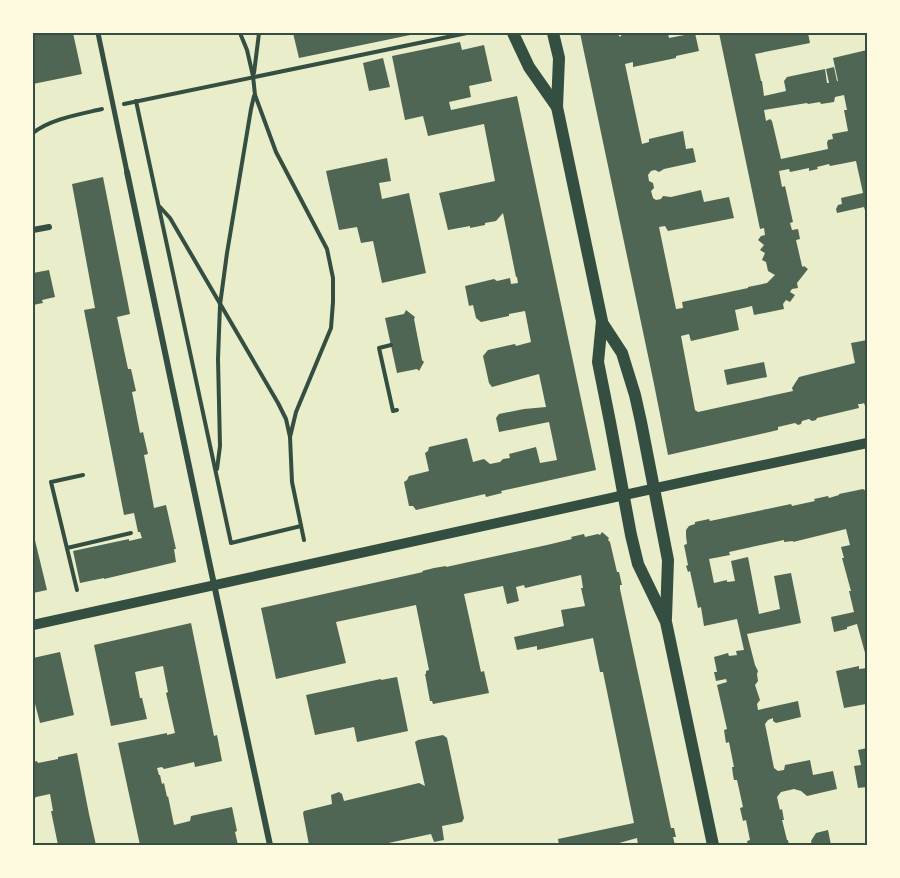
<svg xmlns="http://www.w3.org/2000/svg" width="900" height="878" font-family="'Asap Condensed',sans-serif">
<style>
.building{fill:#4f6655;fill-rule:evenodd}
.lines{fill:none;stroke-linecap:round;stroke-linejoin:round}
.path{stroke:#344e41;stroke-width:4}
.pedestrian{stroke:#344e41;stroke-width:5}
.minor{stroke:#344e41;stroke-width:6}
.tertiary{stroke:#344e41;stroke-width:10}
.secondary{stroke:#344e41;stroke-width:12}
.neatline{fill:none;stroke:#344e41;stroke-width:2}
</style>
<rect width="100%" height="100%" fill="#e9edc9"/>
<!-- building -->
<g class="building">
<polygon points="33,33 73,33 82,74 33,84"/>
<polygon points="293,33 415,33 415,34 299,58"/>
<path d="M580 33H617L620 37 623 33H668L669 38 695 33 699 51 676 56V58L633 67V62L625 64 642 144 649 142V139L683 131 686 149 693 148 696 162 664 169 659 172 655 170 651 171 648 175 649 181 653 183 654 188 651 191 653 198 656 200 661 199 663 196 671 197 701 190 704 202 729 197 734 218 668 231 665 226 659 227 676 309 683 308 682 302 748 288V287L767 283 775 275 768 271 766 262 762 260 765 253 760 250 764 245 758 240 761 236 765 235 764 228 760 229 719 33H808L810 43 755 54 761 81H762L764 96 786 91 784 81 787 77 825 69 827 83H829L826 69 834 67 837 81H838L833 58 867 50V217L864 207 837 213 836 209 838 205 842 204 841 198 863 193 856 161 830 166 829 164 817 167 818 169 809 171V168L790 172 789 169 779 171 782 187 785 186 793 222 790 223 792 230 798 229 800 239 796 240 802 266 803 267 804 266 808 269 797 283 798 288 792 289 790 292 795 295 790 302 786 300 783 304 784 309 754 315 752 306 735 310 739 330 691 341 689 334 681 336 695 410 698 412 793 391 792 388 799 377 855 363 851 343 867 340V411L864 403 861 404H858L859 408 817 418 816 420 812 421 809 419 802 421 801 424 798 425 795 423 778 427V430L668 455 654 384ZM844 95 847 110H844L848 131 832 134 833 139 828 140 827 143 828 149 781 159 772 121 770 119 766 121 764 110 807 103 808 104 820 102 821 104 834 102 835 97Z"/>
<polygon points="460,42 462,50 484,45 492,81 469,86 471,97 449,102 451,110 517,96 596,470 501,491 502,493 486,497 485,494 416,510 413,506 409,506 404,482 407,480 409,476 429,471 425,453 428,451 429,447 467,438 473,462 484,459 490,464 500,462 503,459 510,458 509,454 536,447 540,463 557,460 549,422 499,432 496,418 499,414 524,409 546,407 539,374 492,387 489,383 483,356 488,350 515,344 516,346 531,342 525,311 509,314 509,316 481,322 476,318 473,305 469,306 465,286 494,279 497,281 510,278 511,284 518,283 517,277 516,277 503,213 496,221 485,223 485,225 470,228 470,226 448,230 439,193 495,181 484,124 428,136 423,116 405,120 392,56"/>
<polygon points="383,58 390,87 369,91 363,63"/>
<polygon points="387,158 391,181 379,183 382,199 409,193 426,273 382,283 373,241 361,243 357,227 339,230 326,171"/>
<polygon points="103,177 130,314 117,317 128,369 131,369 136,391 132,392 140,433 143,432 148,454 144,455 154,508 166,505 176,549 174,549 176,562 104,579 104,578 80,583 73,551 129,539 129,541 142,538 140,532 138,532 134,513 124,515 84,310 95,308 72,184"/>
<polygon points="49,270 55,297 42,300 43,303 33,305 33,273"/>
<polygon points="406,310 415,317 414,319 422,360 424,362 419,371 417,369 397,373 385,318 404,314"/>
<polygon points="764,362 767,377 727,385 724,370"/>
<polygon points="863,489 866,491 867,496 867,660 857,624 847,627 847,629 834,632 831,617 854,612 849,591 851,591 842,558 844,558 841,547 850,545 846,529 793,542 793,541 784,542 784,540 729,552 730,555 709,559 714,583 727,580 727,582 735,581 731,561 748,557 759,614 780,609 774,576 791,573 801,623 747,634 755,665 758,671 757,674 758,681 755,685 760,700 757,704 758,710 798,701 801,717 776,723 773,721 773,718 768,720 765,724 774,768 778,771 784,770 785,765 810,760 813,775 833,771 837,789 807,796 801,791 794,789 781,792 777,797 780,810 782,809 784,820 782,820 787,840 788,840 789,845 748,845 747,841 750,840 746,820 743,821 740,808 743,807 737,780 734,780 733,775 732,767 734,767 729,742 726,743 724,730 727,729 717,685 727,682 726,679 716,681 714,672 717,672 714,657 728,653 729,656 737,655 736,651 744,650 737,619 704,626 701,607 698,608 690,571 688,572 686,566 688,565 684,545 687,544 686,536 686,530 689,526 695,524 695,522 709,519 710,521 791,504 792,506 815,501 814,499 828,496 829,498 839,495 839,494"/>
<polygon points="33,532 47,590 33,593"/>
<polygon points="602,532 609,538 608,540 610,542 617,572 619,572 622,585 620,585 620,589 671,828 674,828 676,837 673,837 675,845 638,845 637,838 612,845 559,845 558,839 634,823 603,672 600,672 593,638 537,650 537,646 517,650 514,637 564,626 561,610 585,606 581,588 583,588 581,575 525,588 524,585 516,587 519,601 507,604 503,586 464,594 481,672 484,671 489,693 433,704 432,701 430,701 425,674 426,674 426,671 429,670 416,605 336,622 346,663 276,679 261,608 423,572 422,571 434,568 446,566 446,567 547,545 572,539 571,537 584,534 585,537 598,534 600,535"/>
<polygon points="191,623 214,736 217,735 222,761 195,767 194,762 164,769 162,767 157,768 159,775 160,775 162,784 164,783 167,797 168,796 174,825 190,821 191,816 232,807 237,831 235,832 238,845 140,845 118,743 167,733 167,735 175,733 166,693 168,692 163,666 135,672 140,698 142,698 147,719 111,726 94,645"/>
<polygon points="60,652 74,715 40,723 33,696 33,658"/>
<polygon points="859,666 859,669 867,668 866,704 844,708 836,671"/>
<polygon points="397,677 408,731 357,742 354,727 315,735 306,695 381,679 381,680"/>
<polygon points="443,735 447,738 464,818 462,822 442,826 444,840 434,842 431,834 379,845 309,845 303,813 304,811 332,804 331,795 339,792 342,794 344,801 419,783 425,786 415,742 418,740"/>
<polygon points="867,748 867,787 858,788 854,766 861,765 858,750"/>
<polygon points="77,753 89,814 96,845 58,845 51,811 53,811 50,794 36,797 33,800 33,762 37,761 38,763 58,759 58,757"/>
<polygon points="828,830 831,845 812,845 811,841 816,833"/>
</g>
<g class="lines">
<!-- path -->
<g class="path">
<polyline points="240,33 247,50 253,76 255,95 276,152 327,249 333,278 333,302 331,328 296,412 290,437 292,482 304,540"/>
<polyline points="254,73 259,33"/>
<polyline points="136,101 231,543 301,526"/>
<polyline points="124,104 467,33"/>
<path d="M33 133C50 119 81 114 102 109"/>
<polyline points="160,207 170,218 278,403 286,419 290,437"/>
<polyline points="391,345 379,348 393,411 397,410"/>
<polyline points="217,469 220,446 218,359 220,305 227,253 251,109 254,96"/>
<polyline points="67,548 131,533"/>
<polyline points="77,590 51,482 83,475"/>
</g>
<!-- pedestrian -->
<polyline class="pedestrian" points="98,33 127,172"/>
<!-- minor -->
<g class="minor">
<polyline points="127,172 209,561 270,845"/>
<polyline points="33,230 49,227"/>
</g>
<!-- tertiary -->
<polyline class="tertiary" points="33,625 702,478 867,443"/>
<!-- secondary -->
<g class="secondary">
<polyline points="513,33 529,67 557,107"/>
<polyline points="553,33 559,58 557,107 602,321 598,362 610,422 631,535 638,564 666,622 713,845"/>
<polyline points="603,324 622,353 635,395 641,422 668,560 666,618"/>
</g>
</g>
<!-- border -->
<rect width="900" height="878" fill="none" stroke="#fefae0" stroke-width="69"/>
<rect x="34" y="34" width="832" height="810" class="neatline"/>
</svg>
